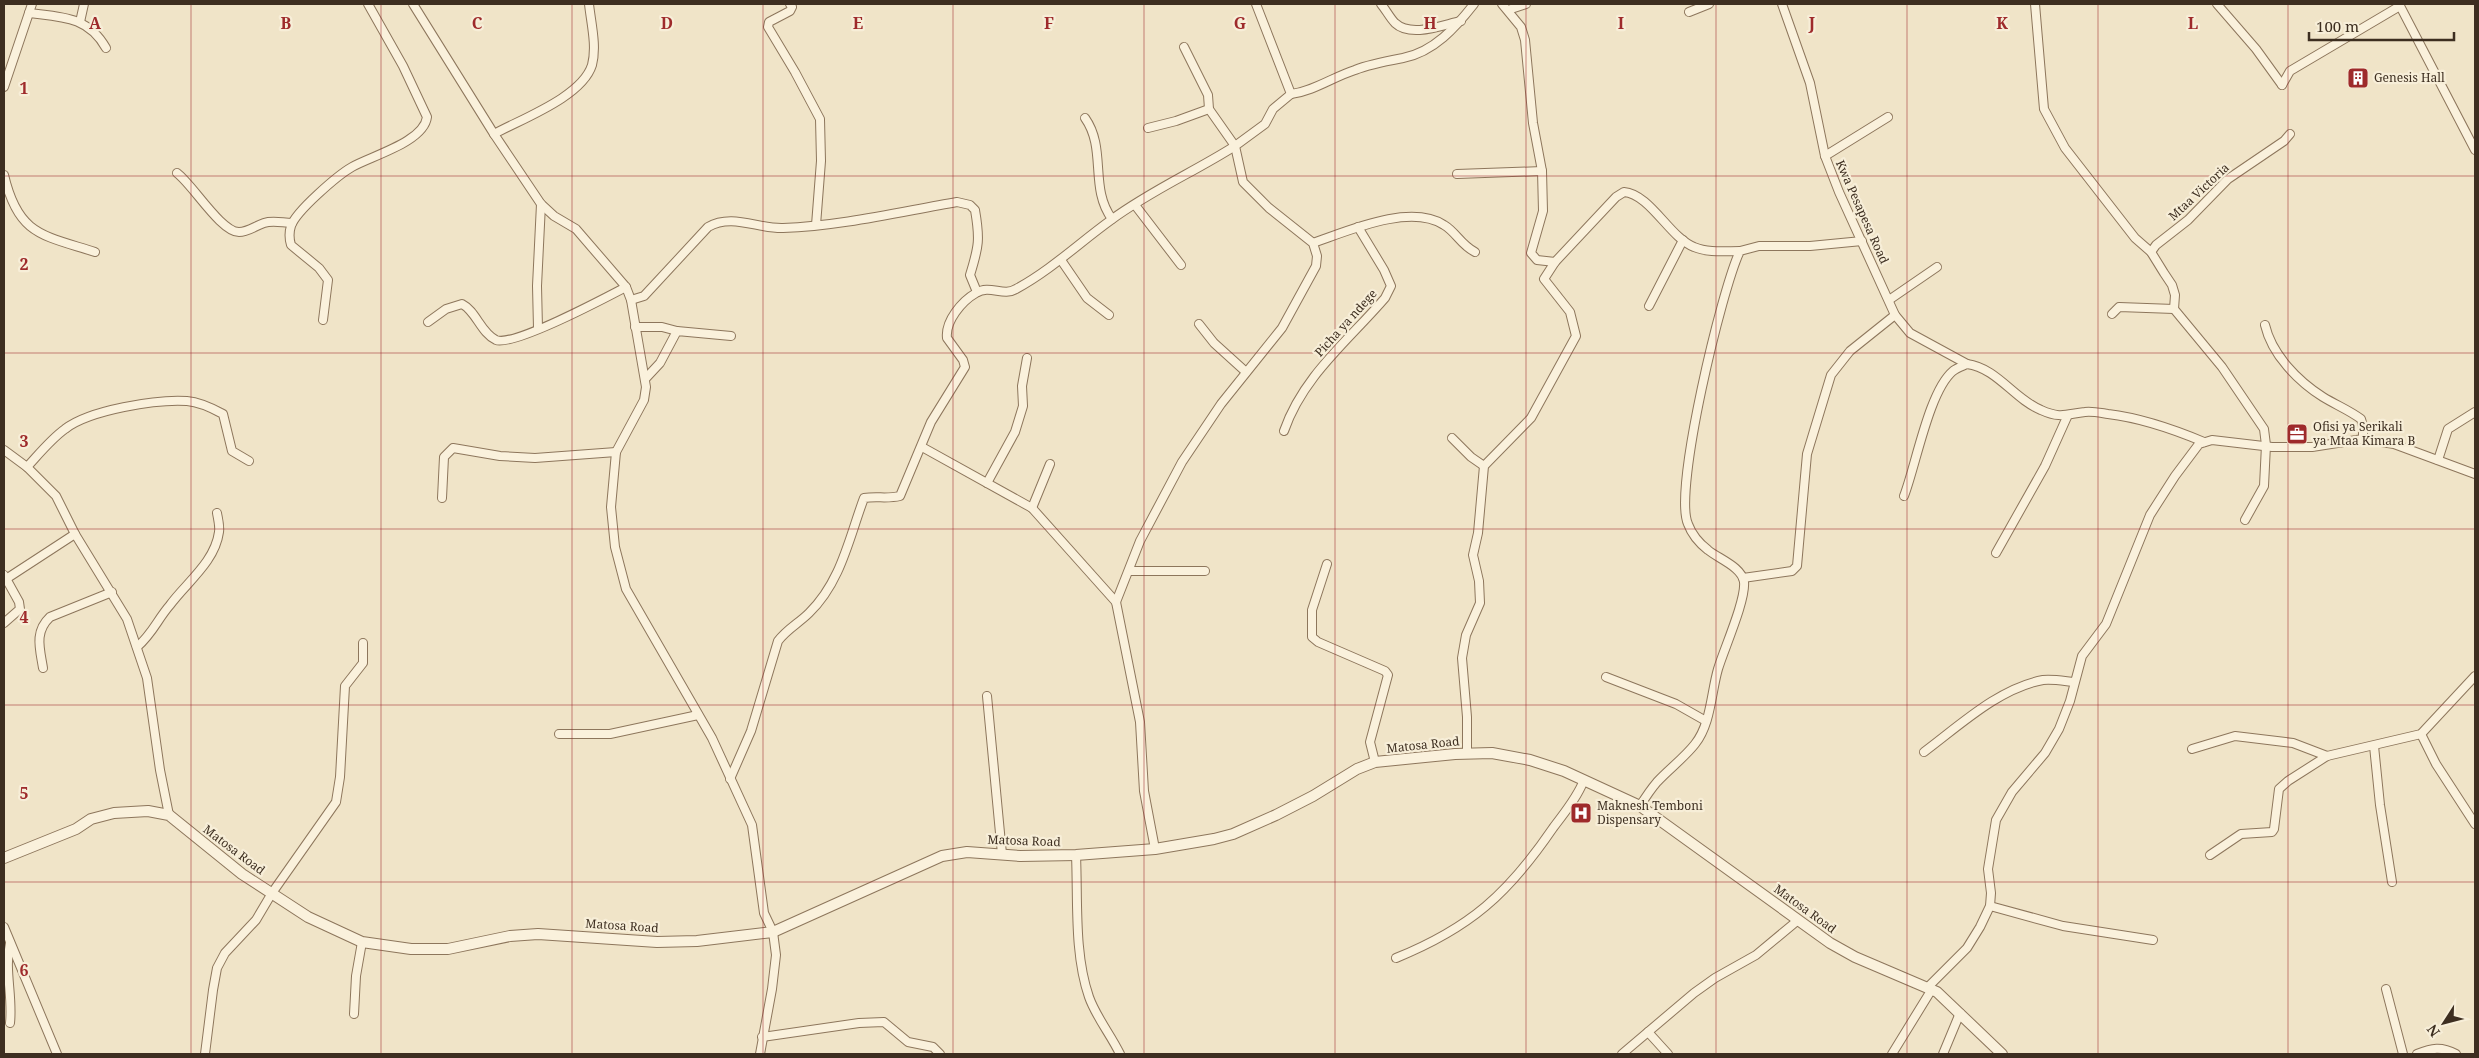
<svg xmlns="http://www.w3.org/2000/svg" width="2479" height="1058" font-family="'Noto Serif',serif">
<style>
.lines{fill:none;stroke-linecap:round;stroke-linejoin:round}
.minor-casing{stroke:#8d765c;stroke-width:10}
.tertiary-casing{stroke:#8d765c;stroke-width:12}
.minor{stroke:#faf1dc;stroke-width:8}
.tertiary{stroke:#faf1dc;stroke-width:10}
.grid{fill:none;stroke:#9e2a2b;stroke-width:1;stroke-opacity:0.55}
.labels{text-anchor:middle;stroke-width:4.5;stroke-linejoin:round;paint-order:stroke}
.poi-label{font-size:12px;fill:#3d2e20;stroke:#f7eed8;text-anchor:start}
.street-label{font-size:12px;fill:#3d2e20;stroke:#f7eed8}
.grid-label{font-size:16px;text-anchor:middle;font-weight:bold;fill:#9e2a2b;stroke:#f7eed8;stroke-width:4.5;stroke-linejoin:round;paint-order:stroke}
</style>
<rect width="100%" height="100%" fill="#f0e4c8"/>
<g class="lines">
<!-- minor casing -->
<g class="minor-casing">
<g id="minor">
<polyline points="413,4 494,134 541,204 554,216 576,229 626,287 631,300 646,387 644,400 616,452 611,507 615,547 626,589 712,738 752,825 764,913 773,932 776,955 772,989 760,1054"/>
<polyline points="790,4 792,7 790,11 769,22 768,27 795,72 820,119 821,161 816,225"/>
<path d="M1256 4 1291 94C1314 91 1333 77 1355 70 1370 64 1387 61 1403 58 1434 52 1456 27 1474 4"/>
<path d="M1381 4C1386 10 1390 18 1395 23 1411 38 1442 25 1461 21"/>
<polyline points="1502,4 1521,27 1525,40 1533,123 1542,171 1543,211 1531,253 1537,260 1555,262"/>
<polyline points="1782,4 1810,83 1825,156 1839,192 1895,315 1910,333 1967,364"/>
<polyline points="2035,4 2044,109 2065,148 2135,238 2151,252 2164,273 2172,285 2175,295 2174,309 2222,367 2264,429 2266,445 2264,486 2245,520"/>
<polyline points="2217,4 2256,49 2282,85"/>
<polyline points="2399,4 2475,150"/>
<polyline points="1508,10 1526,4"/>
<polyline points="1689,12 1709,4"/>
<path d="M29 13C61 17 88 16 106 48"/>
<polyline points="80,22 84,4"/>
<polyline points="2282,85 2290,71 2400,6"/>
<polyline points="4,87 32,4"/>
<path d="M1085 118C1107 149 1089 188 1112 219"/>
<polyline points="1148,128 1176,121 1209,109"/>
<path d="M494 134C521 119 582 97 592 65 597 46 591 23 589 4"/>
<polyline points="1825,156 1888,117"/>
<path d="M177 173C193 185 221 232 239 232 248 232 255 226 264 223 273 220 283 223 292 223"/>
<polyline points="1457,174 1542,171"/>
<path d="M4 175C18 235 42 235 95 252"/>
<polyline points="1135,205 1181,265"/>
<path d="M1313 243C1348 231 1410 203 1444 225 1456 232 1461 245 1475 252"/>
<polyline points="2151,252 2156,245 2188,220 2228,179 2284,141 2290,134"/>
<polyline points="1061,260 1087,298 1109,315"/>
<path d="M631 300 644 296 708 227C732 213 758 229 783 228 841 226 899 212 957 202L970 205 975 210C980 239 979 246 970 275L977 292"/>
<polyline points="1889,300 1937,267"/>
<polyline points="1649,306 1683,240"/>
<polyline points="2112,314 2119,307 2174,309"/>
<path d="M323 320 328 280 319 268 291 245C289 238 289 232 291 226 296 211 338 175 352 167 371 156 424 142 427 117L403 66 368 4"/>
<path d="M428 322 446 309 462 304C476 311 481 333 496 340 513 347 607 297 626 287"/>
<polyline points="1199,324 1214,343 1246,372"/>
<path d="M2265 325C2272 355 2298 381 2323 397 2336 405 2349 410 2361 419L2363 426V439"/>
<polyline points="635,327 662,327 677,331"/>
<polyline points="538,328 537,286 541,204"/>
<polyline points="646,378 660,363 677,331 731,336"/>
<path d="M1284 431C1303 376 1348 341 1385 298L1391 286 1384 270 1358 227"/>
<polyline points="1452,438 1471,457 1484,466"/>
<polyline points="922,447 1032,508 1116,602 1140,722 1144,791 1155,849"/>
<polyline points="4,450 27,467 56,496 75,534 127,619 147,678 160,770 169,815"/>
<polyline points="2438,460 2448,429 2475,412"/>
<path d="M27 467C39 454 51 439 65 429 89 410 157 399 187 401 200 402 212 408 223 414L232 451 249 461"/>
<polyline points="987,483 1015,432 1023,406 1022,386 1027,358"/>
<path d="M1904 496C1916 465 1929 391 1953 371 1957 368 1963 366 1967 364 1997 368 2014 399 2041 410 2061 419 2066 414 2085 412 2092 411 2101 413 2108 414 2142 418 2173 429 2204 442"/>
<polyline points="442,498 444,457 453,448 500,456 535,458 616,452"/>
<polyline points="1032,508 1050,464"/>
<polyline points="1996,553 2045,466 2067,417"/>
<polyline points="1327,564 1312,610 1312,637 1318,642 1385,671 1388,675 1370,742 1375,762"/>
<polyline points="1129,571 1205,571"/>
<polyline points="4,575 19,602 20,609 4,623"/>
<polyline points="1743,578 1792,571 1797,566 1807,454 1831,375 1850,351 1895,315"/>
<polyline points="6,579 75,534"/>
<polyline points="1116,602 1140,541 1182,462 1221,404 1282,328 1316,266 1317,256 1313,243 1269,208 1243,182 1235,146 1265,124 1273,109 1291,94"/>
<path d="M137 647C153 633 157 620 170 605 186 583 215 562 219 532 220 526 218 519 217 513"/>
<path d="M43 668C40 649 34 632 50 617L112 592"/>
<polyline points="1606,677 1676,704 1706,721"/>
<polyline points="987,696 1002,854"/>
<polyline points="559,734 610,734 698,715"/>
<polyline points="2421,734 2436,764 2475,824"/>
<polyline points="2374,746 2380,805 2392,882"/>
<polyline points="2192,749 2235,736 2293,743 2327,756"/>
<path d="M1924 752C1959 726 1999 688 2043 680 2053 679 2064 681 2074 682"/>
<path d="M1467 753V717L1462 658 1466 635 1480 603 1479 581 1473 555 1478 533 1484 466 1531 418 1576 336 1570 312 1544 279 1555 262 1616 197 1624 192C1650 194 1670 238 1694 247 1708 253 1725 251 1740 251"/>
<path d="M730 779 751 731 778 641C787 629 799 623 809 613 841 582 849 538 864 498 877 496 887 499 900 496L931 422 965 367 963 360 947 338C945 321 962 301 976 293 990 284 1003 297 1016 289 1051 270 1079 243 1111 220 1150 191 1194 172 1235 146L1209 109 1208 95 1184 47"/>
<path d="M1640 806C1645 798 1651 789 1657 782 1669 769 1684 758 1695 744 1711 724 1711 693 1718 669 1724 649 1746 600 1744 582 1742 567 1719 559 1708 550 1699 543 1692 535 1688 524 1673 491 1722 288 1740 251L1759 246H1810L1862 241"/>
<path d="M1076 855C1078 901 1074 954 1089 997 1096 1017 1111 1035 1120 1054"/>
<polyline points="2210,855 2241,834 2272,832 2274,829 2279,789 2288,781 2327,756 2421,734 2475,676"/>
<polyline points="1990,906 2063,926 2153,940"/>
<polyline points="4,927 57,1054"/>
<path d="M10 943C4 970 13 996 10 1023"/>
<path d="M1396 958C1470 928 1508 894 1553 828 1564 813 1577 798 1584 780"/>
<polyline points="1928,987 1967,948 1980,927 1990,906 1991,893 1988,869 1996,820 2012,792 2045,753 2059,729 2070,701 2082,656 2106,624 2150,515 2175,476 2199,444 2212,440 2272,447 2312,447 2363,439 2394,444 2475,474"/>
<polyline points="2386,989 2403,1054"/>
<polyline points="354,1014 356,976 362,942"/>
<polyline points="1648,1032 1668,1054"/>
<polyline points="762,1037 859,1023 884,1022 908,1042 933,1047 940,1054"/>
<polyline points="205,1054 213,990 217,968 225,953 256,920 272,893 336,802 340,777 345,686 363,663 363,643"/>
<polyline points="1622,1054 1694,993 1715,978 1756,955 1797,921"/>
<polyline points="1892,1054 1932,989"/>
<polyline points="1943,1054 1960,1013"/>
<path d="M2417 1054C2432 1048 2441 1046 2456 1054"/>
</g>
</g>
<!-- tertiary casing -->
<g class="tertiary-casing">
<polyline id="tertiary" points="4,858 76,829 91,819 114,813 148,811 169,815 242,874 308,917 362,942 411,949 448,949 510,936 538,934 657,942 697,941 773,932 942,856 967,852 1020,856 1076,855 1155,849 1214,839 1233,834 1276,815 1313,796 1357,769 1375,762 1455,754 1492,753 1530,760 1564,771 1640,806 1830,943 1855,957 1937,992 2002,1054"/>
</g>
<!-- minor -->
<use href="#minor" class="minor"/>
<!-- tertiary -->
<use href="#tertiary" class="tertiary"/>
</g>
<!-- grid -->
<path class="grid" d="M191 4V1054M381 4V1054M572 4V1054M763 4V1054M953 4V1054M1144 4V1054M1335 4V1054M1526 4V1054M1716 4V1054M1907 4V1054M2098 4V1054M2288 4V1054M4 176H2475M4 353H2475M4 529H2475M4 705H2475M4 882H2475"/>
<!-- icons -->
<defs>
<g id="building-square" transform="scale(1.125)"><rect x="-9" y="-9" width="18" height="18" rx="4" fill="#9e2a2b" stroke="#f7eed8"/><path d="M-4-6H4V6H1V3H-1V6H-4ZM-2.5-4.3h1.7v1.8h-1.7ZM.8-4.3h1.7v1.8H.8ZM-2.5-1h1.7V.8h-1.7ZM.8-1h1.7V.8H.8Z" fill="#fff"/></g>
<g id="office-square" transform="scale(1.125)"><rect x="-9" y="-9" width="18" height="18" rx="4" fill="#9e2a2b" stroke="#f7eed8"/><path d="M-6-3h4V-5.5h4V-3h4V5H-6ZM-1-4.5V-3h2v-1.5ZM-6 0V1H6V0Z" fill="#fff"/></g>
<g id="hospital-square" transform="scale(1.125)"><rect x="-9" y="-9" width="18" height="18" rx="4" fill="#9e2a2b" stroke="#f7eed8"/><path d="M-5-5h3v3.5h4V-5h3V5h-3V1.5h-4V5h-3Z" fill="#fff"/></g>
</defs>
<g fill-rule="evenodd">
<use href="#building-square" x="2358" y="78"/>
<use href="#office-square" x="2297" y="434"/>
<use href="#hospital-square" x="1581" y="813"/>
</g>
<g class="labels">
<!-- poi labels -->
<g class="poi-label">
<text x="2374" y="82">Genesis Hall</text>
<text x="2313" y="431">Ofisi ya Serikali<tspan x="2313" dy="14">ya Mtaa Kimara B</tspan></text>
<text x="1597" y="810">Maknesh Temboni<tspan x="1597" dy="14">Dispensary</tspan></text>
</g>
<!-- street labels -->
<g class="street-label">
<text transform="translate(2199 192) rotate(-43)" y="4">Mtaa Victoria</text>
<text transform="translate(1862 212) rotate(66)" y="4">Kwa Pesapesa Road</text>
<text transform="translate(1346 323) rotate(-48)" y="4">Picha ya ndege</text>
<text transform="translate(1423 745) rotate(-6)" y="4">Matosa Road</text>
<text transform="translate(1024 841) rotate(2)" y="4">Matosa Road</text>
<text transform="translate(234 850) rotate(37)" y="4">Matosa Road</text>
<text transform="translate(1805 909) rotate(36)" y="4">Matosa Road</text>
<text transform="translate(622 926) rotate(4)" y="4">Matosa Road</text>
</g>
</g>
<g class="grid-label">
<text x="95" y="29">A</text>
<text x="286" y="29">B</text>
<text x="477" y="29">C</text>
<text x="667" y="29">D</text>
<text x="858" y="29">E</text>
<text x="1049" y="29">F</text>
<text x="1240" y="29">G</text>
<text x="1430" y="29">H</text>
<text x="1621" y="29">I</text>
<text x="1812" y="29">J</text>
<text x="2002" y="29">K</text>
<text x="2193" y="29">L</text>
<text x="24" y="94">1</text>
<text x="24" y="270">2</text>
<text x="24" y="447">3</text>
<text x="24" y="623">4</text>
<text x="24" y="799">5</text>
<text x="24" y="976">6</text>
</g>
<!-- border -->
<rect width="2479" height="1058" fill="none" stroke="#3d2e20" stroke-width="10"/>
<!-- north arrow -->
<g transform="translate(2444 1023) rotate(234)" stroke="#f7eed8" stroke-width="4" paint-order="stroke">
<path d="M0-4L9 19L0 12L-9 19Z" fill="#3d2e20"/>
<text y="-8" font-size="14" font-weight="bold" text-anchor="middle" fill="#3d2e20">N</text>
</g>
<!-- scale -->
<path d="M2309 32v8h145v-8" fill="none" stroke="#3d2e20" stroke-width="2.5"/>
<text x="2316" y="32" font-size="15" fill="#3d2e20" stroke="#f7eed8" stroke-width="4" paint-order="stroke">100 m</text>
</svg>
